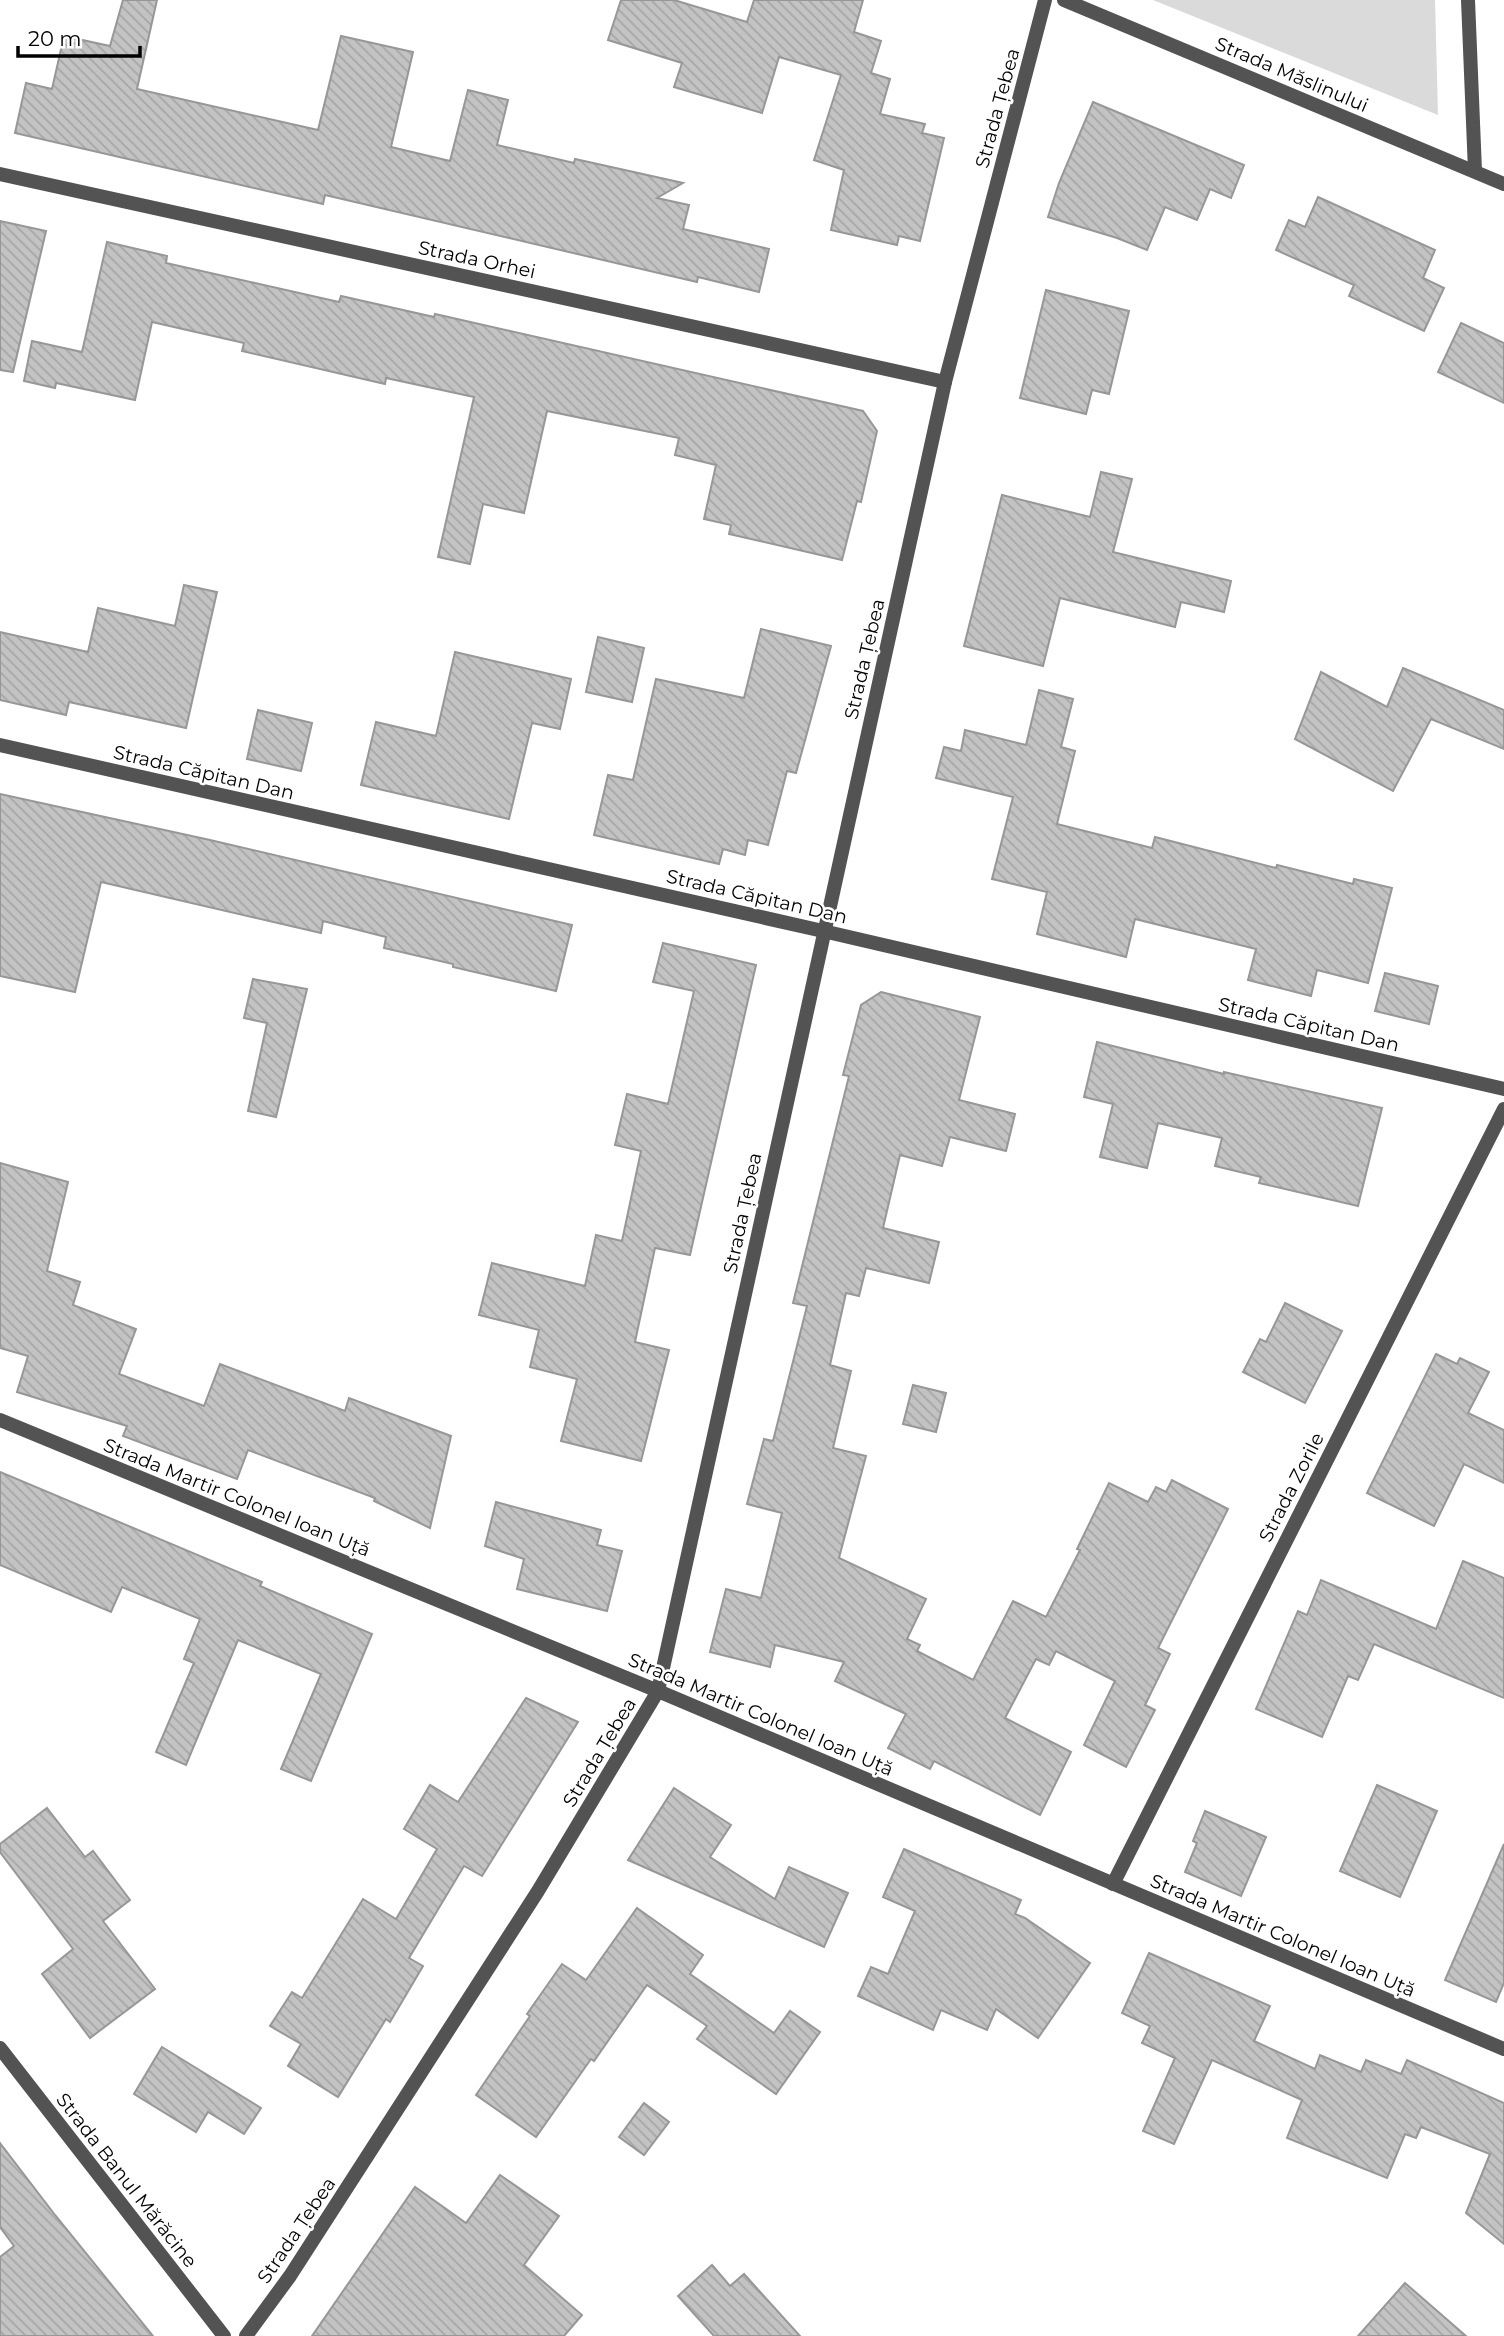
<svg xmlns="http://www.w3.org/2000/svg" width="1504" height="2336" font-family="Montserrat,sans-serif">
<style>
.green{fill:#dadada}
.building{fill:url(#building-back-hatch);stroke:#979797;stroke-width:2}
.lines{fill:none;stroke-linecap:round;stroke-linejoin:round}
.minor{stroke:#535353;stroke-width:14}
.labels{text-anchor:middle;stroke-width:5;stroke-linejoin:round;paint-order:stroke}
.street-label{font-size:19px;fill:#000;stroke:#fff}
</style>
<defs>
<pattern id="building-back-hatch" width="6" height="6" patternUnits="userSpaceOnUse" patternTransform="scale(1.75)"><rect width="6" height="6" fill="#c3c3c3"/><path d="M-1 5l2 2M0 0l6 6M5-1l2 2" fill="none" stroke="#a6a6a6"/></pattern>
</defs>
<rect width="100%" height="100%" fill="#fff"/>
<!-- green -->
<polygon class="green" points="1153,0 1435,0 1438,115"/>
<!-- building -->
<g class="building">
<polygon points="123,0 157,0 137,89 318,130 341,36 413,52 391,147 450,161 468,90 508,100 497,145 574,163 575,159 683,183 657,198 689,205 683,229 769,249 759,292 698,277 697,282 325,195 323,204 15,133 26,83 52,89 64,36 110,46"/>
<polygon points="621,0 674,0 747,22 754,0 863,0 854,32 881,41 871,73 890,79 880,114 925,124 922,133 944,138 920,241 899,236 897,245 831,230 844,170 814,160 841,75 779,57 762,113 674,87 682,63 608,40"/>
<polygon points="1093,102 1244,165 1231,198 1210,189 1197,220 1165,207 1147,250 1117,238 1048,217 1059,183"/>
<polygon points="1318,197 1435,250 1423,278 1444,288 1424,331 1349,296 1354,285 1276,250 1289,220 1305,227"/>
<polygon points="0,221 46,231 13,372 0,370"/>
<polygon points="107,242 167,256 166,263 339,302 341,296 434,317 435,314 863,411 877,431 861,502 857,501 842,560 729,534 731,525 704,519 716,465 675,455 679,438 547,411 524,513 483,504 470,564 438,557 474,397 386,378 385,384 242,351 244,343 152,322 135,400 56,383 55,388 24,381 32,341 82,352"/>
<polygon points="1046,290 1129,311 1109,394 1092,390 1086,414 1020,398"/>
<polygon points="1461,323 1504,343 1504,403 1438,372"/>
<polygon points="1101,472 1132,479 1113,552 1231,581 1224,612 1181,602 1175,627 1060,598 1043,666 964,646 1002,495 1090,517"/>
<polygon points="184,585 217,592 186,728 69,702 66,715 0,700 0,632 88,652 98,608 175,626"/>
<polygon points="761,629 831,646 796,773 787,771 768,845 748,840 745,855 723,849 719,864 594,835 608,775 633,780 656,679 744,698"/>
<polygon points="598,637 644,648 632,702 586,692"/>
<polygon points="455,652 571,679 560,729 532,723 509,819 361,785 376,722 436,736"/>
<polygon points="1403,668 1504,710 1504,749 1431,719 1393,791 1295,739 1321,672 1387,707"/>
<polygon points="1039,690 1073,699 1061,747 1075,751 1057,824 1152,848 1155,837 1276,868 1277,865 1353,884 1354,879 1392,888 1368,983 1317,970 1311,996 1248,980 1256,949 1135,919 1126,957 1037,934 1047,892 992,879 1013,797 936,778 944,747 961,751 965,730 1026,745"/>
<polygon points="258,710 312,723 301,771 247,759"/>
<polygon points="0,794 210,840 572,925 556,991 453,967 453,964 384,948 386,937 323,921 321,933 101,882 75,992 0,976"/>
<polygon points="663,943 756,965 690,1255 655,1248 635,1342 669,1350 641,1461 561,1441 577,1379 530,1367 539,1330 479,1315 492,1263 585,1286 596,1235 622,1241 641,1151 615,1145 627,1094 668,1104 694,991 653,982"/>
<polygon points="1385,973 1438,986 1429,1024 1375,1011"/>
<polygon points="253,979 307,989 276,1117 248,1111 267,1023 244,1018"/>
<polygon points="881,992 980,1017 959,1100 1015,1114 1006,1151 950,1137 942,1166 900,1155 883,1228 939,1242 929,1283 866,1268 859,1296 846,1293 830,1365 851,1371 833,1448 866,1456 839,1558 926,1599 907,1639 920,1645 917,1651 973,1680 1013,1601 1046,1617 1080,1550 1077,1549 1109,1483 1148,1502 1156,1487 1166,1492 1172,1480 1228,1509 1158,1648 1170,1654 1145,1705 1155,1710 1126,1767 1084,1745 1115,1681 1056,1651 1049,1665 1036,1659 1005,1718 1071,1752 1040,1815 934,1761 930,1769 888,1748 906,1714 835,1681 844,1662 775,1645 770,1667 710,1652 726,1589 761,1598 782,1513 747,1504 764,1439 773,1441 807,1306 793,1303 849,1076 843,1075 861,1005"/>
<polygon points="1097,1042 1224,1074 1224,1072 1382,1108 1358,1206 1259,1183 1261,1177 1215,1166 1222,1138 1158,1123 1147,1168 1100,1157 1113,1104 1084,1097"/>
<polygon points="0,1163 68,1182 47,1271 80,1282 73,1305 136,1329 119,1374 204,1406 220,1364 345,1411 349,1398 451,1436 430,1528 374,1501 375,1498 248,1450 237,1479 123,1436 127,1426 17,1392 28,1356 0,1348"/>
<polygon points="1285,1303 1342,1331 1305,1403 1243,1372 1260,1339 1266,1342"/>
<polygon points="1436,1354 1457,1364 1460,1358 1489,1372 1468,1413 1504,1430 1504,1483 1464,1464 1434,1526 1367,1493"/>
<polygon points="913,1385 946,1393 936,1432 903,1424"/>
<polygon points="0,1472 262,1582 260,1586 372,1634 311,1781 281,1769 321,1674 238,1640 186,1765 156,1752 194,1663 184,1659 200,1619 122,1587 111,1612 0,1565"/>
<polygon points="496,1502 601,1530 597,1545 622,1551 607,1611 517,1589 524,1559 485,1546"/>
<polygon points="1463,1561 1504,1578 1504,1698 1374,1644 1358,1680 1348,1676 1322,1737 1256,1709 1298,1611 1307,1615 1321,1580 1436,1629"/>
<polygon points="526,1698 578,1722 482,1876 464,1866 409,1958 423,1966 390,2022 386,2019 338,2097 288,2066 301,2044 270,2026 292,1992 302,1998 363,1899 396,1919 437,1849 404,1829 430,1785 458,1802"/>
<polygon points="1377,1785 1437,1811 1400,1897 1340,1871"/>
<polygon points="674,1788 731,1825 710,1857 775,1899 789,1867 848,1893 824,1947 628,1860"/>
<polygon points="47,1808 85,1857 93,1851 130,1900 103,1921 155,1989 90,2038 42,1974 73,1949 0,1852 0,1844"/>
<polygon points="1205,1811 1266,1837 1241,1896 1185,1872 1197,1843 1193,1841"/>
<polygon points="1504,1844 1504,1983 1496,2002 1445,1980"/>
<polygon points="904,1849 1021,1900 1015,1914 1025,1918 1090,1963 1038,2038 996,2009 987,2030 941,2010 933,2030 858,1996 871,1967 888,1974 915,1911 883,1897"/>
<polygon points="637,1908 703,1955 690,1974 774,2033 790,2011 820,2032 776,2094 697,2039 707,2026 647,1985 594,2061 591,2059 536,2137 476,2095 530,2016 527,2014 562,1964 586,1980"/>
<polygon points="1149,1953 1270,2006 1254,2041 1315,2069 1320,2055 1361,2072 1366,2060 1401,2074 1407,2060 1504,2103 1504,2244 1466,2213 1490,2154 1421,2127 1416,2138 1405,2134 1387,2178 1287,2138 1302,2100 1212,2060 1174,2144 1143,2131 1175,2058 1142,2043 1150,2026 1122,2013"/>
<polygon points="162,2047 261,2108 244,2134 208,2112 196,2132 134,2094"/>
<polygon points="644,2103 669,2122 644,2155 619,2137"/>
<polygon points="0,2143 55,2215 153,2336 0,2336 0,2257 14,2246 0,2227"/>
<polygon points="500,2175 559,2216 524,2265 582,2315 564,2336 312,2336 415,2187 466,2223"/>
<polygon points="712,2265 730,2286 744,2274 800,2336 714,2336 678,2296"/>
<polygon points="1405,2283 1466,2336 1358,2336"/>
</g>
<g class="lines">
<!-- minor -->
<g class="minor">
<polyline points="1064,0 1504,184"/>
<polyline points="1468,0 1475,171"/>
<polyline points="0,174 945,382"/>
<polyline points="0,745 823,931 1504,1089"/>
<polyline points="0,1420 658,1691 1504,2049"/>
<polyline points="1113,1884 1504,1109"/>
<polyline points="0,2048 224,2336"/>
<polyline points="246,2336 290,2276 538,1891 658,1691 945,382 1045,0"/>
</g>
</g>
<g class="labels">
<!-- street labels -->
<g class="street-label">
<text transform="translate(1292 74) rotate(23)" y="7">Strada Măslinului</text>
<text transform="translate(997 108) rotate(-75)" y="7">Strada Țebea</text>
<text transform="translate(477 259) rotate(12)" y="7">Strada Orhei</text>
<text transform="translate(864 659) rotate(-77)" y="7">Strada Țebea</text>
<text transform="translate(204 772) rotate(13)" y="7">Strada Căpitan Dan</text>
<text transform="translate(757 896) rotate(13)" y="7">Strada Căpitan Dan</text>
<text transform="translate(1309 1024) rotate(13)" y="7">Strada Căpitan Dan</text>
<text transform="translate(742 1213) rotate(-78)" y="7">Strada Țebea</text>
<text transform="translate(1291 1487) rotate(-63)" y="7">Strada Zorile</text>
<text transform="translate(237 1497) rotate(22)" y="7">Strada Martir Colonel Ioan Uță</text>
<text transform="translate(761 1714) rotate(23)" y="7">Strada Martir Colonel Ioan Uță</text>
<text transform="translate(599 1752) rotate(-59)" y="7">Strada Țebea</text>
<text transform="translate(1283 1935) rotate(23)" y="7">Strada Martir Colonel Ioan Uță</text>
<text transform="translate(127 2180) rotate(52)" y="7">Strada Banul Mărăcine</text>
<text transform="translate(296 2230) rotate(-56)" y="7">Strada Țebea</text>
</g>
</g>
<!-- scale -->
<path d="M18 46v10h122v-10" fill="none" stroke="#000000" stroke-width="3.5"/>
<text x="28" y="46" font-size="21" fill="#000000" stroke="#ffffff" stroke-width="5" paint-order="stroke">20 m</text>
</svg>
